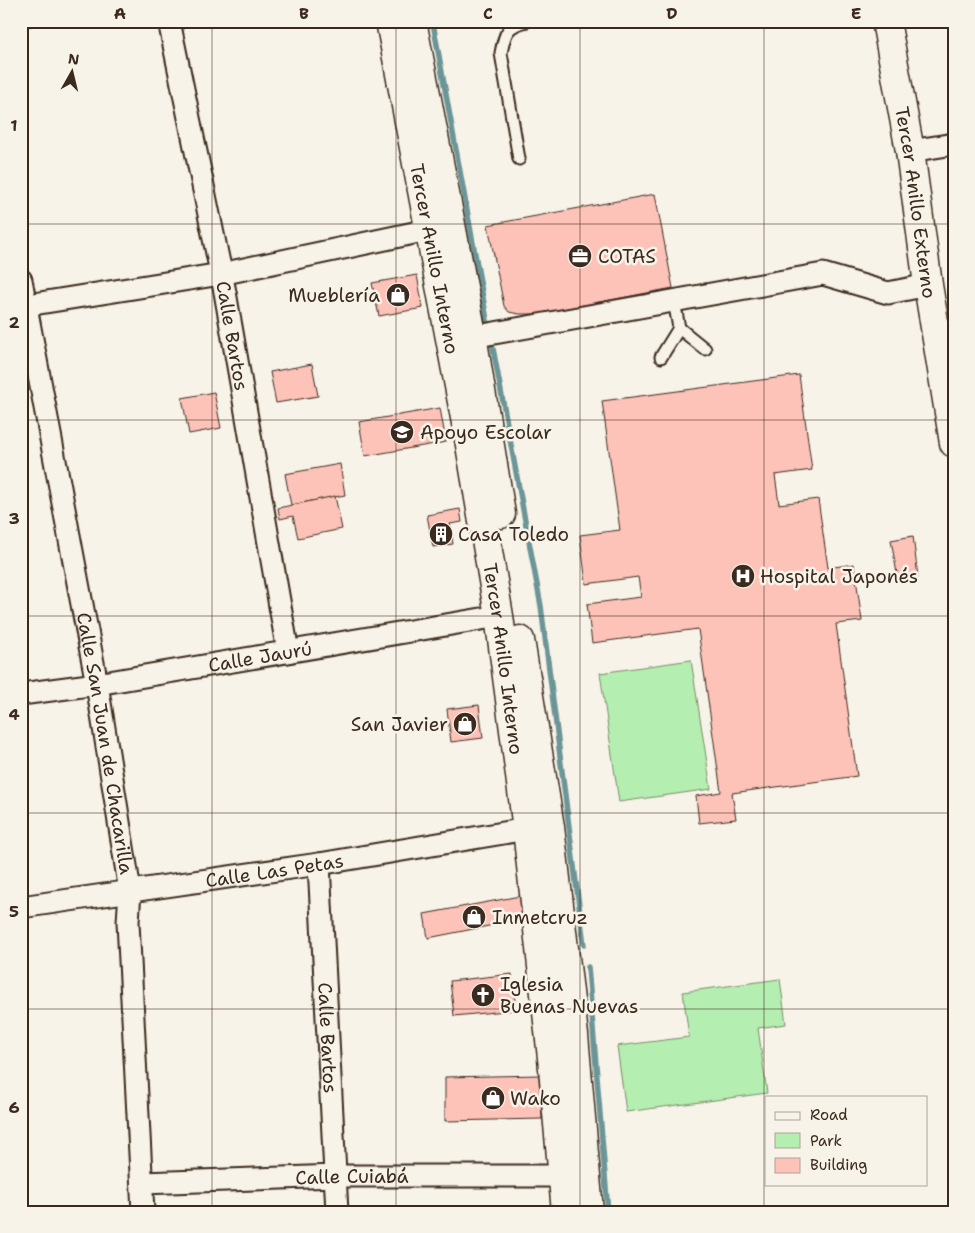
<svg xmlns="http://www.w3.org/2000/svg" width="975" height="1233" font-family="'Shantell Sans',sans-serif">
<style>
.green{fill:#b5eeb1;stroke:#788c68}
.lines{fill:none;stroke-linecap:round;stroke-linejoin:round}
.stream{stroke:#6c9597;stroke-width:5.5}
.building{fill:#fec3b8;stroke:#3b2a1e}
.service-casing{stroke:#3b2a1e;stroke-width:15}
.minor-casing{stroke:#3b2a1e;stroke-width:25}
.tertiary-casing{stroke:#3b2a1e;stroke-width:31}
.secondary-casing{stroke:#3b2a1e;stroke-width:31}
.service{stroke:#f7f3e8;stroke-width:11}
.minor{stroke:#f7f3e8;stroke-width:21}
.tertiary{stroke:#f7f3e8;stroke-width:28}
.secondary{stroke:#f7f3e8;stroke-width:28}
.grid{fill:none;stroke:#3b2a1e;stroke-width:1;stroke-opacity:0.55}
.labels{text-anchor:middle;stroke-width:5;stroke-linejoin:round;paint-order:stroke}
.street-label{font-size:19px;fill:#3b2a1e;stroke:#f7f3e8}
.poi-label{font-size:19px;fill:#3b2a1e;stroke:#f7f3e8;text-anchor:start}
.neatline{fill:none;stroke:#3b2a1e;stroke-width:2}
.grid-label{font-size:16px;text-anchor:middle;font-weight:bold;fill:#3b2a1e}
</style>
<rect width="100%" height="100%" fill="#f7f3e8"/>
<filter id="ink" filterUnits="userSpaceOnUse"><feTurbulence type="fractalNoise" baseFrequency=".02" numOctaves="2"/><feDisplacementMap in="SourceGraphic" scale="10" xChannelSelector="R" yChannelSelector="G"/><feConvolveMatrix kernelMatrix="1 2 1 2 8 2 1 2 1" color-interpolation-filters="sRGB"/></filter>
<g filter="url(#ink)">
<!-- green -->
<g class="green">
<polygon points="691,660 711,789 619,802 600,673"/>
<polygon points="780,979 786,1024 758,1028 767,1093 626,1112 617,1046 689,1037 683,992"/>
</g>
<g class="lines">
<!-- stream -->
<g class="stream">
<polyline points="433,23 487,320"/>
<polyline points="492,343 541,606 584,945"/>
<polyline points="588,967 608,1212"/>
</g>
</g>
<!-- building -->
<g class="building">
<polygon points="21,21 39,21 40,24 21,28"/>
<polygon points="655,194 673,288 537,314 519,314 509,312 504,306 488,225"/>
<polygon points="417,275 423,308 379,316 372,283"/>
<polygon points="312,364 318,396 276,403 270,372"/>
<polygon points="799,375 812,470 775,475 779,504 818,499 828,568 854,564 862,621 836,624 857,776 732,793 736,819 699,823 696,796 721,792 698,629 592,643 587,604 641,597 638,577 586,584 580,535 620,530 602,401"/>
<polygon points="214,392 221,428 189,434 182,398"/>
<polygon points="440,408 446,442 365,456 359,422"/>
<polygon points="340,464 345,495 291,505 285,474"/>
<polygon points="335,496 342,529 298,538 293,516 280,519 278,508"/>
<polygon points="460,509 462,522 450,524 453,544 433,547 427,515"/>
<polygon points="913,536 918,577 898,579 891,540"/>
<polygon points="479,705 483,738 451,742 447,709"/>
<polygon points="520,896 524,919 428,938 424,914"/>
<polygon points="512,974 516,1010 454,1016 450,981"/>
<polygon points="541,1075 542,1119 445,1121 445,1077"/>
</g>
<g class="lines">
<!-- service casing -->
<g class="service-casing">
<g id="service">
<path d="M519 159 501 53C505 33 506 26 527 21"/>
<polyline points="679,328 705,349"/>
<polyline points="661,357 679,328 674,301"/>
</g>
</g>
<!-- minor casing -->
<g class="minor-casing">
<g id="minor">
<path id="s1" d="M169 21 225 292 288 652"/>
<polyline points="910,151 954,144"/>
<path id="s2" d="M21 280 97 684 130 891 128 922 143 1212"/>
<polyline points="21,306 221,274 428,230"/>
<polyline points="472,337 823,274 888,293 928,285"/>
<path id="s3" d="M21 694 97 684 499 616"/>
<path id="s4" d="M319 864 337 1212"/>
<path id="s5" d="M21 907 319 864 527 829"/>
<path id="s6" d="M142 1183 335 1176H563"/>
</g>
</g>
<!-- tertiary casing -->
<g class="tertiary-casing">
<g id="tertiary">
<path id="s7" d="M886 21 910 151 928 285 954 443"/>
</g>
</g>
<!-- secondary casing -->
<g class="secondary-casing">
<g id="secondary">
<path id="s8" d="M390 21 469 439 499 616 527 829 552 1058 566 1212"/>
<polyline points="412,21 471,329 501,514"/>
<polyline points="520,640 550,827 574,1035 589,1212"/>
</g>
</g>
<!-- service -->
<use href="#service" class="service"/>
<!-- minor -->
<use href="#minor" class="minor"/>
<!-- tertiary -->
<use href="#tertiary" class="tertiary"/>
<!-- secondary -->
<use href="#secondary" class="secondary"/>
</g>
</g>
<!-- grid -->
<path class="grid" d="M212 21V1212M396 21V1212M580 21V1212M764 21V1212M21 224H954M21 420H954M21 616H954M21 813H954M21 1009H954"/>
<!-- icons -->
<defs>
<g id="office-disc" transform="scale(1.25)"><circle r="9.5" fill="#3b2a1e" stroke="#f7f3e8"/><path d="M-6-3h4V-5.5h4V-3h4V5H-6ZM-1-4.5V-3h2v-1.5ZM-6 0V1H6V0Z" fill="#fff"/></g>
<g id="shop-disc" transform="scale(1.25)"><circle r="9.5" fill="#3b2a1e" stroke="#f7f3e8"/><path d="M-5-2.5h2.3a2.7 3.5 0 0 1 5.4 0H5L5.5 6h-11ZM-1.5-2.5h3a1.5 2.3 0 0 0-3 0Z" fill="#fff"/></g>
<g id="school-disc" transform="scale(1.25)"><circle r="9.5" fill="#3b2a1e" stroke="#f7f3e8"/><path d="M0-5L7-2L0 1L-7-2ZM-4 1L0 2.5L4 1V4Q0 6-4 4Z" fill="#fff"/></g>
<g id="building-disc" transform="scale(1.25)"><circle r="9.5" fill="#3b2a1e" stroke="#f7f3e8"/><path d="M-4-6H4V6H1V3H-1V6H-4ZM-2.5-4.3h1.7v1.8h-1.7ZM.8-4.3h1.7v1.8H.8ZM-2.5-1h1.7V.8h-1.7ZM.8-1h1.7V.8H.8Z" fill="#fff"/></g>
<g id="hospital-disc" transform="scale(1.25)"><circle r="9.5" fill="#3b2a1e" stroke="#f7f3e8"/><path d="M-5-5h3v3.5h4V-5h3V5h-3V1.5h-4V5h-3Z" fill="#fff"/></g>
<g id="church-disc" transform="scale(1.25)"><circle r="9.5" fill="#3b2a1e" stroke="#f7f3e8"/><path d="M-1.2-6h2.4v3.5h3.3v2.4h-3.3V6h-2.4V-.1h-3.3v-2.4h3.3Z" fill="#fff"/></g>
</defs>
<g fill-rule="evenodd">
<use href="#office-disc" x="580" y="256"/>
<use href="#shop-disc" x="398" y="295"/>
<use href="#school-disc" x="402" y="432"/>
<use href="#building-disc" x="441" y="534"/>
<use href="#hospital-disc" x="743" y="576"/>
<use href="#shop-disc" x="465" y="724"/>
<use href="#shop-disc" x="474" y="917"/>
<use href="#church-disc" x="483" y="995"/>
<use href="#shop-disc" x="493" y="1098"/>
</g>
<g class="labels">
<!-- street labels -->
<g class="street-label">
<text dy="7" stroke="none"><textPath href="#s7" startOffset="184">Tercer Anillo Externo</textPath></text>
<text dy="7" stroke="none"><textPath href="#s8" startOffset="242">Tercer Anillo Interno</textPath></text>
<text dy="7" stroke="none"><textPath href="#s1" startOffset="321">Calle Bartos</textPath></text>
<text dy="7" stroke="none"><textPath href="#s3" startOffset="242">Calle Jaurú</textPath></text>
<text dy="7" stroke="none"><textPath href="#s8" startOffset="648">Tercer Anillo Interno</textPath></text>
<text dy="7" stroke="none"><textPath href="#s2" startOffset="471">Calle San Juan de Chacarilla</textPath></text>
<text dy="7" stroke="none"><textPath href="#s5" startOffset="256">Calle Las Petas</textPath></text>
<text dy="7" stroke="none"><textPath href="#s4" startOffset="174">Calle Bartos</textPath></text>
<text dy="7" stroke="none"><textPath href="#s6" startOffset="210">Calle Cuiabá</textPath></text>
</g>
<!-- poi labels -->
<g class="poi-label">
<text x="598" y="263">COTAS</text>
<text x="380" y="302" text-anchor="end">Mueblería</text>
<text x="420" y="439">Apoyo Escolar</text>
<text x="458" y="541">Casa Toledo</text>
<text x="760" y="583">Hospital Japonés</text>
<text x="448" y="731" text-anchor="end">San Javier</text>
<text x="492" y="924">Inmetcruz</text>
<text x="500" y="991">Iglesia<tspan x="500" dy="22">Buenas Nuevas</tspan></text>
<text x="510" y="1105">Wako</text>
</g>
</g>
<!-- margin -->
<rect width="975" height="1233" fill="none" stroke="#f7f3e8" stroke-width="55"/>
<!-- legend -->
<rect x="765" y="1096" width="162" height="90" fill="#f7f3e8" stroke="#aca397"/>
<rect x="775" y="1112" width="25" height="8" fill="#f7f3e8" stroke="#aca397"/>
<text x="810" y="1120" font-size="15" fill="#3b2a1e">Road</text>
<rect x="775" y="1133" width="25" height="15" fill="#b5eeb1" stroke="#aca397"/>
<text x="810" y="1146" font-size="15" fill="#3b2a1e">Park</text>
<rect x="775" y="1158" width="25" height="15" fill="#fec3b8" stroke="#aca397"/>
<text x="810" y="1170" font-size="15" fill="#3b2a1e">Building</text>
<!-- north arrow -->
<g transform="translate(72 72) rotate(8)" stroke="#f7f3e8" stroke-width="4" paint-order="stroke">
<path d="M0-4L9 19L0 12L-9 19Z" fill="#3b2a1e"/>
<text y="-8" font-size="14" font-weight="bold" text-anchor="middle" fill="#3b2a1e">N</text>
</g>
<rect x="28" y="28" width="920" height="1178" class="neatline"/>
<g class="grid-label">
<text x="120" y="19">A</text>
<text x="304" y="19">B</text>
<text x="488" y="19">C</text>
<text x="672" y="19">D</text>
<text x="856" y="19">E</text>
<text x="14" y="131">1</text>
<text x="14" y="328">2</text>
<text x="14" y="524">3</text>
<text x="14" y="720">4</text>
<text x="14" y="917">5</text>
<text x="14" y="1113">6</text>
</g>
</svg>
